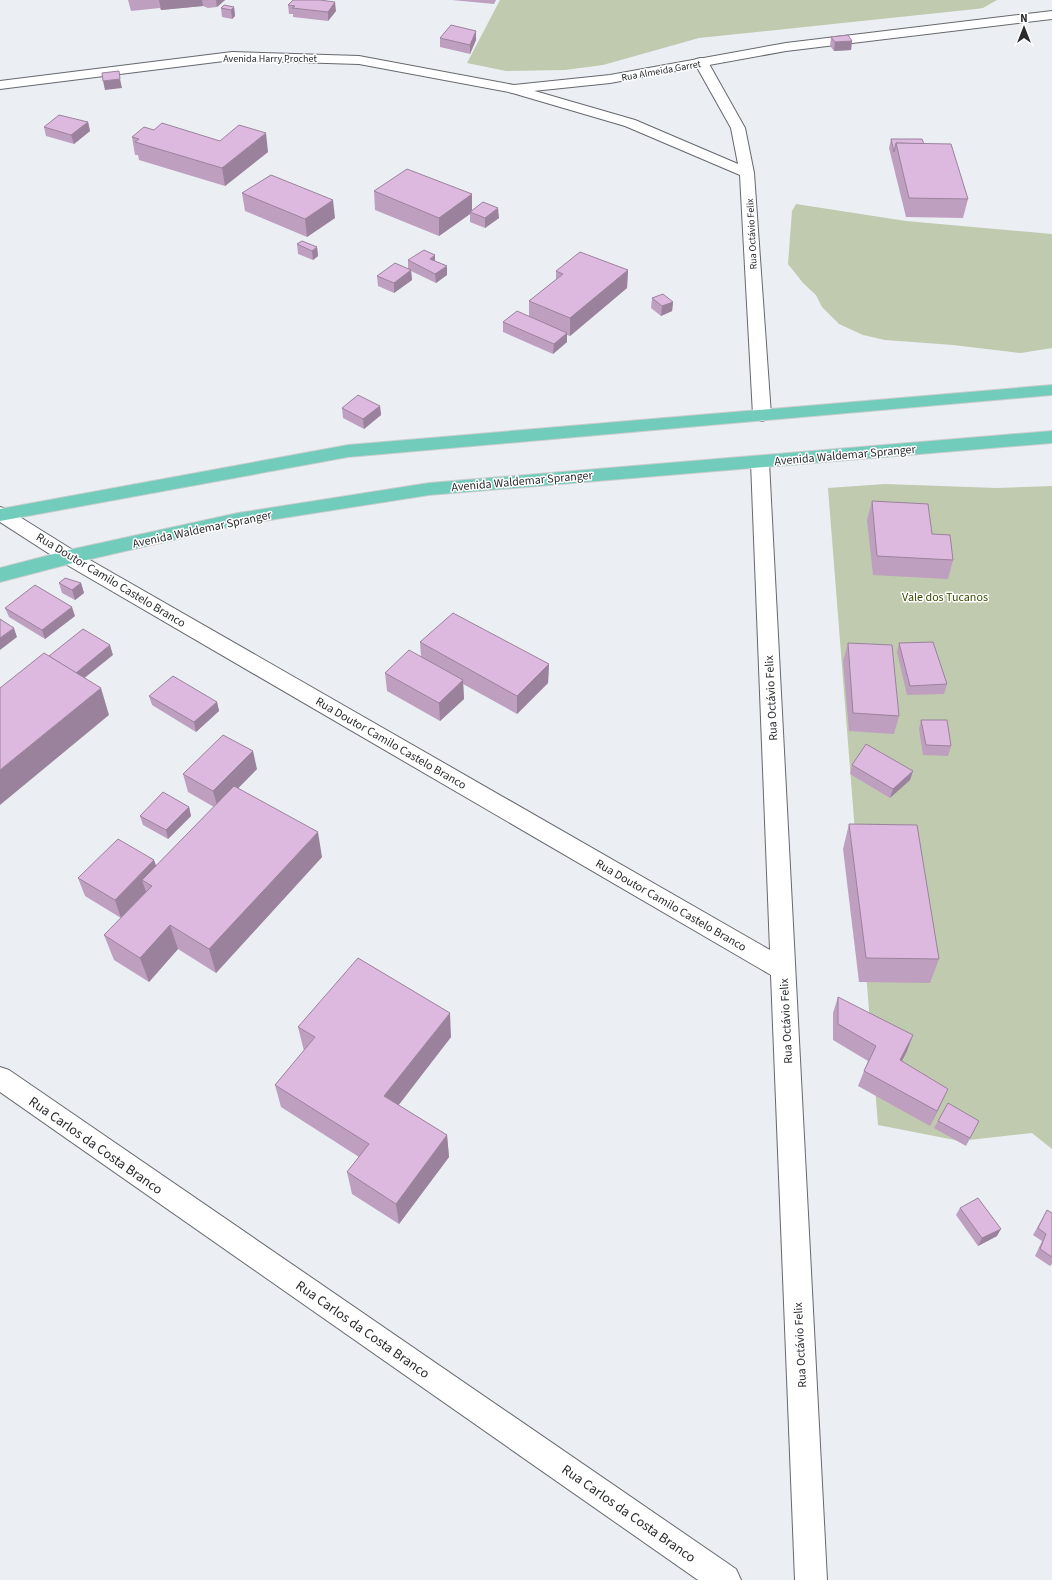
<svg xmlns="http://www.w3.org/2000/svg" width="1052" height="1580" font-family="'Source Sans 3',sans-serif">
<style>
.green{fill:#bfcaae}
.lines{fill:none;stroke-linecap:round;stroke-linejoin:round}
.minor-casing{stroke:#65686d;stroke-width:2}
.tertiary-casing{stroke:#65686d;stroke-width:2}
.primary-casing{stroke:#cccccd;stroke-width:2}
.minor{fill:#fff;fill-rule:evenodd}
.tertiary{fill:#fff;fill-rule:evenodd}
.primary{fill:#71ccbb;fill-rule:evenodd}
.wall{fill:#bf9fc0}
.shaded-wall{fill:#9b829c}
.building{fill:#deb9df;stroke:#9b829c}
.labels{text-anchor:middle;stroke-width:3;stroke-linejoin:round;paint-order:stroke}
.far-street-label{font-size:10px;fill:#292b2d;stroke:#fff}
.street-label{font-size:12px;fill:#292b2d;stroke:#fff}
.park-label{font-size:12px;fill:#374b01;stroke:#fff}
.near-street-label{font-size:14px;fill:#292b2d;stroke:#fff}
</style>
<rect width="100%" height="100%" fill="#ebeff4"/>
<!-- green -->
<g class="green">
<polygon points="500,0 997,0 983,8 976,9 699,38 603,65 565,70 506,71 467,63"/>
<polygon points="796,204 906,221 1052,234 1052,348 1021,353 953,345 885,340 863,335 839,324 822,307 816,295 803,283 788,264 792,211"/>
<polygon points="885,484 997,488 1052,486 1052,1149 1032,1133 960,1141 878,1125 828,488"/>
</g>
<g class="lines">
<!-- minor casing -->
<g class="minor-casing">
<g id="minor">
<polygon points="701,58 706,59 708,62 745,128 754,173 771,415 768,419 762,421 756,419 753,415 740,175 625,126 509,92 507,89 509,86 514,85 635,120 738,164 731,128 694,62 696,59"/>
<polygon points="760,456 766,458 769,462 827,1580 795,1580 771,975 62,562 0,522 0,507 7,509 76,552 770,950 751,462 754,458"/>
<polygon points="0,1067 9,1070 736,1569 741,1580 698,1580 0,1092"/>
</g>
</g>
<!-- tertiary casing -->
<g class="tertiary-casing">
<polygon id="tertiary" points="1052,11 1052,19 786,51 610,83 514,93 359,64 232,60 0,89 0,81 232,52 359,56 514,85 610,75 786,43"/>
</g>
<!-- primary casing -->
<g class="primary-casing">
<g id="primary">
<polygon points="1052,385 1052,395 348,457 0,521 0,509 348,445"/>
<polygon points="1052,431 1052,443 429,495 238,525 69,564 0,582 0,568 69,550 238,513 429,483"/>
</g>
</g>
<!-- minor -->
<use href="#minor" class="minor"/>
<!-- tertiary -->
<use href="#tertiary" class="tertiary"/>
<!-- primary -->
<use href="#primary" class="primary"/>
</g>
<!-- wall -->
<g class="wall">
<polygon points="128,0 225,0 217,7 208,8 203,6 161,10 160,8 131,11"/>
<polygon points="452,0 496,0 494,4"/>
<polygon points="288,5 336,11 328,21 293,17 293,14 289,14"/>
<polygon points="234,7 235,16 232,19 222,17 221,8"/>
<polygon points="831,37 852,41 851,50 834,51 830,46"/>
<polygon points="440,38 476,40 470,54 440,47"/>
<polygon points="88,122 90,131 74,144 46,136 44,127"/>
<polygon points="154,130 220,141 268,152 225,186 139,160 138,155 135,155 132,137"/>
<polygon points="891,139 924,144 968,199 963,218 906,217 889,148"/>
<polygon points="374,191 472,194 472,210 499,218 485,228 470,222 470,214 439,236 375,210"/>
<polygon points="242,193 335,218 307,237 245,211"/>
<polygon points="297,244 317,247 318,256 313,260 298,254"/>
<polygon points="408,260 435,261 447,266 447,275 436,283 411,271 412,280 394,293 378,286 377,276 408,269"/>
<polygon points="628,270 627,288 570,336 567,335 567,342 553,354 503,332 503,322 529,316 529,301 556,280 556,271"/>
<polygon points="652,298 673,302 672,311 661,316 651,308"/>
<polygon points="380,406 381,415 364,429 343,418 342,408"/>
<polygon points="872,501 932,534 953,560 948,579 873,575 867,520"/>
<polygon points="59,583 81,583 84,593 75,600 62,593"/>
<polygon points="5,608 75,616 45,639 9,617"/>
<polygon points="420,642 549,664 548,683 517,714 463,684 464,699 440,721 387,691 385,673 421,657"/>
<polygon points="848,643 899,716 894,734 849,731 843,661"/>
<polygon points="899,643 947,684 944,694 907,695 897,652"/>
<polygon points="149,696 217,702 219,711 196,732 152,705"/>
<polygon points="921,720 951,746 948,756 923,755 919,729"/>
<polygon points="852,765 913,771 910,780 890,798 850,774"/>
<polygon points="257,769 238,788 322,857 216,973 178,949 149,982 114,960 104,935 121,918 85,896 78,878 154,860 156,866 214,807 188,792 183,774"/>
<polygon points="189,807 191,816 168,839 143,825 140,816"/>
<polygon points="849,824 939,959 930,983 859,982 843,849"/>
<polygon points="838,997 907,1051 902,1061 941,1104 930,1126 858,1086 868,1061 833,1040 833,1013"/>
<polygon points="298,1027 451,1037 398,1105 447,1135 449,1157 399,1224 352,1194 347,1172 359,1157 281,1107 275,1085 304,1051"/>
<polygon points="938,1121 979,1121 966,1146 934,1128"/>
<polygon points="960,1208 997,1236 978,1246 956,1215"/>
<polygon points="1047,1210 1052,1213 1052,1264 1050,1266 1035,1256 1042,1241 1033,1235"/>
</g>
<!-- shaded-wall -->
<g class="shaded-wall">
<polygon points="159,0 202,0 203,6 161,10"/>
<polygon points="216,0 225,0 217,7"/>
<polygon points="335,2 336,11 328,21 328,12"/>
<polygon points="234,7 235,16 232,19 231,10"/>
<polygon points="476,31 476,40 470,54 470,45"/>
<polygon points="852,41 851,50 834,51 835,42"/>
<polygon points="120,79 122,88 105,90 103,81"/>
<polygon points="88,122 90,131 74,144 71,135"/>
<polygon points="266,133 268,152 225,186 222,168"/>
<polygon points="472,194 472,212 470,212 470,214 439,236 439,218"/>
<polygon points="333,200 335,218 307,237 305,219"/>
<polygon points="498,208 499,218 485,228 485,218"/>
<polygon points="317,247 318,256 313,260 312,251"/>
<polygon points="435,255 435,265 430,259"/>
<polygon points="447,266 447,275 436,283 435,274"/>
<polygon points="411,270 412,280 394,293 394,283"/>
<polygon points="628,270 627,288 570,336 570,318"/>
<polygon points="673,302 672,311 661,316 662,306"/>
<polygon points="567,333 567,342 553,354 554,344"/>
<polygon points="380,406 381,415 364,429 363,419"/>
<polygon points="81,583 84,593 75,600 72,590"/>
<polygon points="72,607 75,616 45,639 42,630"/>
<polygon points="14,628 17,637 0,650 0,638"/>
<polygon points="110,645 113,655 72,688 69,678"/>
<polygon points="549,664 548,683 517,714 517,696"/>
<polygon points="463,680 464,699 440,721 439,703"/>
<polygon points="101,688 109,715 0,805 0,770"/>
<polygon points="217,702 219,711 196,732 194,722"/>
<polygon points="253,751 257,769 218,809 213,791"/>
<polygon points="913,771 910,780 890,798 893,789"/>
<polygon points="189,807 191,816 168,839 166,830"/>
<polygon points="318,832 322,857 216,973 209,949"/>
<polygon points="154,860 160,877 142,880 146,892 121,918 115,900"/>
<polygon points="170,925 178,949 149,982 140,958"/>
<polygon points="450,1013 451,1037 388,1119 384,1096"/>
<polygon points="913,1035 907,1051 894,1076 900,1060"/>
<polygon points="948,1089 941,1104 930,1126 937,1111"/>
<polygon points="447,1135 449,1157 399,1224 396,1204"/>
<polygon points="1001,1229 997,1236 978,1246 982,1238"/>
</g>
<!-- building -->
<g class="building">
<polygon points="293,0 320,0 335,2 328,12 292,8 295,6 288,5"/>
<polygon points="224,5 234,7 231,10 221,8"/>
<polygon points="451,25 476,31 470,45 440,38"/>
<polygon points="848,35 852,41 835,42 831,37"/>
<polygon points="119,71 120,79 103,81 102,73"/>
<polygon points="59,115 88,122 71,135 44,127"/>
<polygon points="162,123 220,141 239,125 266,133 222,168 135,142 139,139 132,137 144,127 154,130"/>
<polygon points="891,139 922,139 924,144 896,143 894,152"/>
<polygon points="896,143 951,144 968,199 909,198"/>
<polygon points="407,169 472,194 439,218 374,191"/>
<polygon points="271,175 333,200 305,219 242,193"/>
<polygon points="483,202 498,208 485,218 470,212"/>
<polygon points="302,241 317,247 312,251 297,244"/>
<polygon points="424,250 435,255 430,259 447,266 435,274 408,260"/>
<polygon points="580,252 628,270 570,318 529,301 563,274 556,271"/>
<polygon points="395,263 411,270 394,283 377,276"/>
<polygon points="663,294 673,302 662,306 652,298"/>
<polygon points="517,311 567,333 554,344 503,322"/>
<polygon points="358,395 380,406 363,419 342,408"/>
<polygon points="872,501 928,504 932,534 950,535 953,560 877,556"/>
<polygon points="65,578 81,583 72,590 59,583"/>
<polygon points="35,585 72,607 42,630 5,608"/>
<polygon points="453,613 549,664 517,696 420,642"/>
<polygon points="0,619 14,628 0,638"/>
<polygon points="83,629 110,645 76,673 49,656"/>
<polygon points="933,642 947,684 910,686 899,643"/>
<polygon points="848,643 892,645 899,716 853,713"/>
<polygon points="409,650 463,680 439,703 385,673"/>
<polygon points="44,653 101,688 0,770 0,688"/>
<polygon points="173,676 217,702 194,722 149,696"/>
<polygon points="921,720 947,720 951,746 926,745"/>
<polygon points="223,735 253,751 213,791 183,774"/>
<polygon points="866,744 913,771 893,789 852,765"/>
<polygon points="234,786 318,832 209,949 170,925 140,958 104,935 152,886 142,880"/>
<polygon points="163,792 189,807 166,830 140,816"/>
<polygon points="849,824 917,825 939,959 866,958"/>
<polygon points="118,839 154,860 115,900 78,878"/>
<polygon points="358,958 450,1013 384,1096 447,1135 396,1204 347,1172 369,1144 275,1085 315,1037 298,1027"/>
<polygon points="838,997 913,1035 900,1060 948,1089 937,1111 864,1071 876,1046 838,1024"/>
<polygon points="948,1103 979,1121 970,1138 938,1121"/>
<polygon points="978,1198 1001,1229 982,1238 960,1208"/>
<polygon points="1047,1210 1052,1213 1052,1257 1040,1249 1046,1234 1038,1228"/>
</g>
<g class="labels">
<!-- far-street labels -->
<g class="far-street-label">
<text x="270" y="62">Avenida Harry Prochet</text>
<text transform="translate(661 70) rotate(-10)" y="4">Rua Almeida Garret</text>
<text transform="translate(751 234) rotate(-93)" y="4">Rua Octávio Felix</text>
</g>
<!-- street labels -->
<g class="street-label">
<text transform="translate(845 455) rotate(-5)" y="4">Avenida Waldemar Spranger</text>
<text transform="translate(522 481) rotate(-5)" y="4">Avenida Waldemar Spranger</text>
<text transform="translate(202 529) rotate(-12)" y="4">Avenida Waldemar Spranger</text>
<text transform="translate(111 580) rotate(31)" y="4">Rua Doutor Camilo Castelo Branco</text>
<text transform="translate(771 698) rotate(-93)" y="4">Rua Octávio Felix</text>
<text transform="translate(391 743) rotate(30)" y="4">Rua Doutor Camilo Castelo Branco</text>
<text transform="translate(671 905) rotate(30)" y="4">Rua Doutor Camilo Castelo Branco</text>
<text transform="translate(786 1021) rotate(-93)" y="4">Rua Octávio Felix</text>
<text transform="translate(800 1345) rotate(-93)" y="4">Rua Octávio Felix</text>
</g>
<!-- park labels -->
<g class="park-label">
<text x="945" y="601">Vale dos Tucanos</text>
</g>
<!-- near-street labels -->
<g class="near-street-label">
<text transform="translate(96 1145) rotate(35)" y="5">Rua Carlos da Costa Branco</text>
<text transform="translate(363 1329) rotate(35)" y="5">Rua Carlos da Costa Branco</text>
<text transform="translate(629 1513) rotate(35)" y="5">Rua Carlos da Costa Branco</text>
</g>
</g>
<!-- north arrow -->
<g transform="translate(1024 28)" stroke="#ffffff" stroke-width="3" paint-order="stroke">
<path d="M0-3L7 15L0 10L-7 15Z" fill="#292b2d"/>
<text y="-6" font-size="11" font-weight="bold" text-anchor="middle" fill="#292b2d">N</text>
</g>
</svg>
